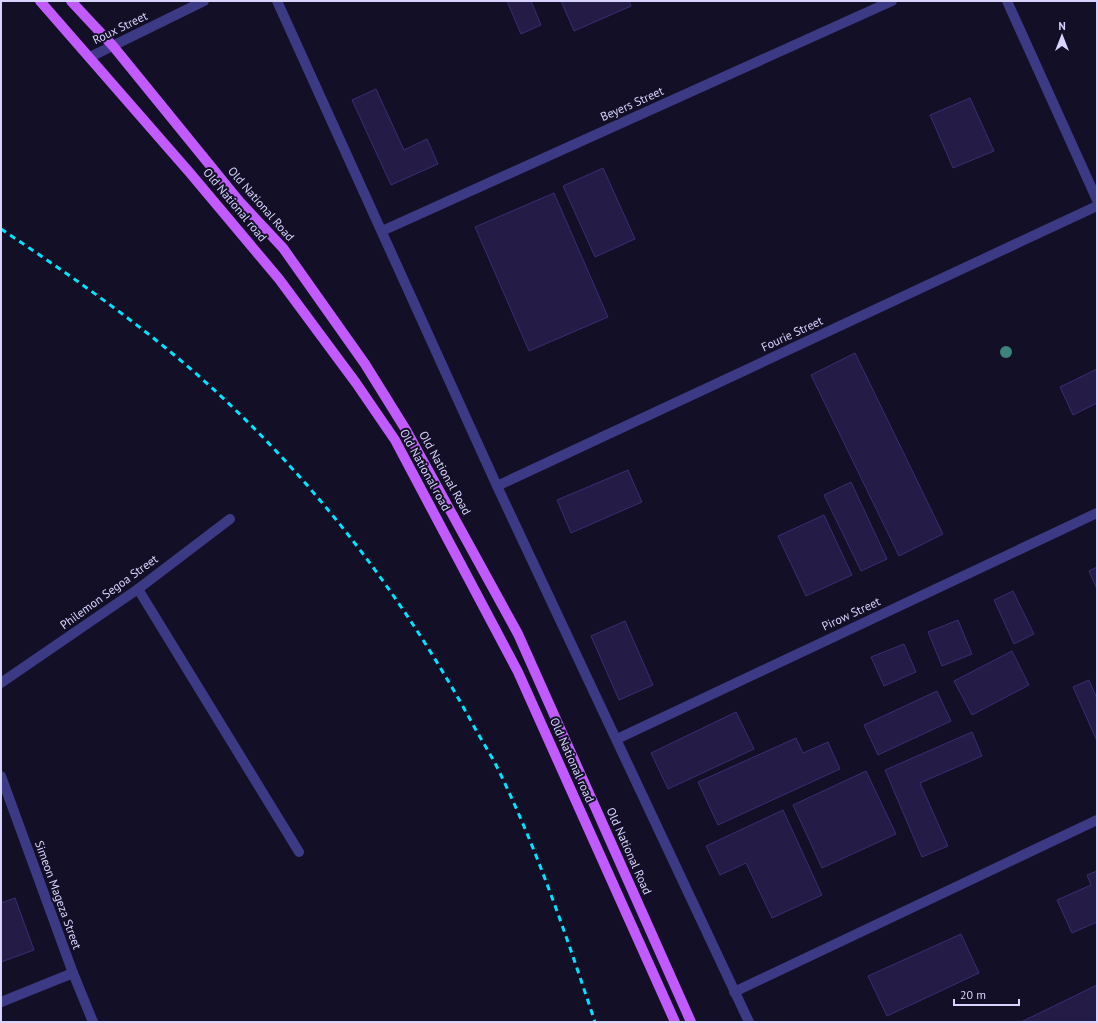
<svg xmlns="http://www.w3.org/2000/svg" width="1098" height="1023" font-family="'PT Sans',sans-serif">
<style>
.building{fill:#241b47;stroke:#3b2d73}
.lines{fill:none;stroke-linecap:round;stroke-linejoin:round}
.minor{stroke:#3d3a85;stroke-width:10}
.primary{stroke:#c25bff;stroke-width:10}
.rail{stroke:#00e5ff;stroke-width:3;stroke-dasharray:6 5;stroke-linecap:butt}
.tree{fill:#3d827b}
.labels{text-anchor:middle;stroke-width:4;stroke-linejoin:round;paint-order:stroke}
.street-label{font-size:12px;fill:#d9d4ff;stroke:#130f26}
</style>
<rect width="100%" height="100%" fill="#130f26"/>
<!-- building -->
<g class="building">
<polygon points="507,1 531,1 541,25 521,34"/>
<polygon points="561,1 629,1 631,6 574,31"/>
<polygon points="376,89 404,150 427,139 438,164 391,185 352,100"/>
<polygon points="970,98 994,151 953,168 930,115"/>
<polygon points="603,168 635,239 595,257 563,186"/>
<polygon points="554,193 608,317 529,351 475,227"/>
<polygon points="855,353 943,534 899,556 811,375"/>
<polygon points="1097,369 1097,403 1073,415 1060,387"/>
<polygon points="628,470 642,502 571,533 557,500"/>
<polygon points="851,482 887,559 861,571 824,495"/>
<polygon points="824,515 852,575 806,596 778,536"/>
<polygon points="1097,567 1097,589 1089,571"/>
<polygon points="1013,591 1034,634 1014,644 994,600"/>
<polygon points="958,620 972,654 942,666 928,632"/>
<polygon points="625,621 653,685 619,700 591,636"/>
<polygon points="904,644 916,672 884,686 871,657"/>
<polygon points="1012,651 1029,685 972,715 954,681"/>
<polygon points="1089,680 1097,699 1097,741 1073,687"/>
<polygon points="937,691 951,721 878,755 864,725"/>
<polygon points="736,712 754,749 668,789 651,753"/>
<polygon points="972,732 982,756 920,783 948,846 922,857 885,770"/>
<polygon points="796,738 803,753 828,742 840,769 718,825 698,782"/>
<polygon points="866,771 896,834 822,868 793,805"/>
<polygon points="783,810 822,895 772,918 746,863 720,875 706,846"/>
<polygon points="1097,871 1097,922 1072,933 1057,900 1091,885 1087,875"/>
<polygon points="15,898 34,950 1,962 1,903"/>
<polygon points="961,934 979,973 887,1016 868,976"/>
<polygon points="1097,985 1097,1022 1021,1022"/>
</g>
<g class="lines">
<!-- minor -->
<g class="minor">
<polyline points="277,1 497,486 749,1022"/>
<polyline points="1007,1 1097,200"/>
<polyline points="90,57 204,1"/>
<polyline points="382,231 892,1"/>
<polyline points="497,486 1097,206"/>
<polyline points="138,589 299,852"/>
<polyline points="1,683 138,589 230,519"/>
<polyline points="617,739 1097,513"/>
<polyline points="1,776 73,973 93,1022"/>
<polyline points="734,992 1097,820"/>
<polyline points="1,1002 73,973"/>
</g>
<!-- primary -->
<g class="primary">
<polyline points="40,1 190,173 279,279 356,383 395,440 518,672 675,1022"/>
<polyline points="71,1 113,46 239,201 283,248 365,364 406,430 518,634 691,1022"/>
</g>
<!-- rail -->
<path class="rail" d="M1 229C70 275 139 323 201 378 310 475 401 593 471 721 479 736 488 750 496 765 537 848 566 935 595 1022"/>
</g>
<!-- trees -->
<circle class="tree" cx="1006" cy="352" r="6"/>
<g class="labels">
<!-- street labels -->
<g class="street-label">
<text transform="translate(120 28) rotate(-26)" y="4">Roux Street</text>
<text transform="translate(632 104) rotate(-24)" y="4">Beyers Street</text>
<text transform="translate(261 204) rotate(49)" y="4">Old National Road</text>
<text transform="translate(235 205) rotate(50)" y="4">Old National road</text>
<text transform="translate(792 334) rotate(-25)" y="4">Fourie Street</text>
<text transform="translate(425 470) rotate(61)" y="4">Old National road</text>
<text transform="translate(445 473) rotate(61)" y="4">Old National Road</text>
<text transform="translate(109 592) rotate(-36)" y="4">Philemon Segoa Street</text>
<text transform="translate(851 614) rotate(-25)" y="4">Pirow Street</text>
<text transform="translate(572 760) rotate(66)" y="4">Old National road</text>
<text transform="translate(629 851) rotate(66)" y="4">Old National Road</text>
<text transform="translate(58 895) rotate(70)" y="4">Simeon Mageza Street</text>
</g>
</g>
<!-- border -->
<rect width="1098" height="1023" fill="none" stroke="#d9d4ff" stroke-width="4"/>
<!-- north arrow -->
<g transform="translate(1062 36)" stroke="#130f26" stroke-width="3" paint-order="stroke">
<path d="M0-3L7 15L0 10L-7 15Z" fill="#d9d4ff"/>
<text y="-6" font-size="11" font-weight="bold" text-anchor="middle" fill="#d9d4ff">N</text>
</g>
<!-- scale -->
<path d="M954 999v6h65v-6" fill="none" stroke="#d9d4ff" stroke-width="2"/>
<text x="960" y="999" font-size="12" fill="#d9d4ff" stroke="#130f26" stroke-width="3" paint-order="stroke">20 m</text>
</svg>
